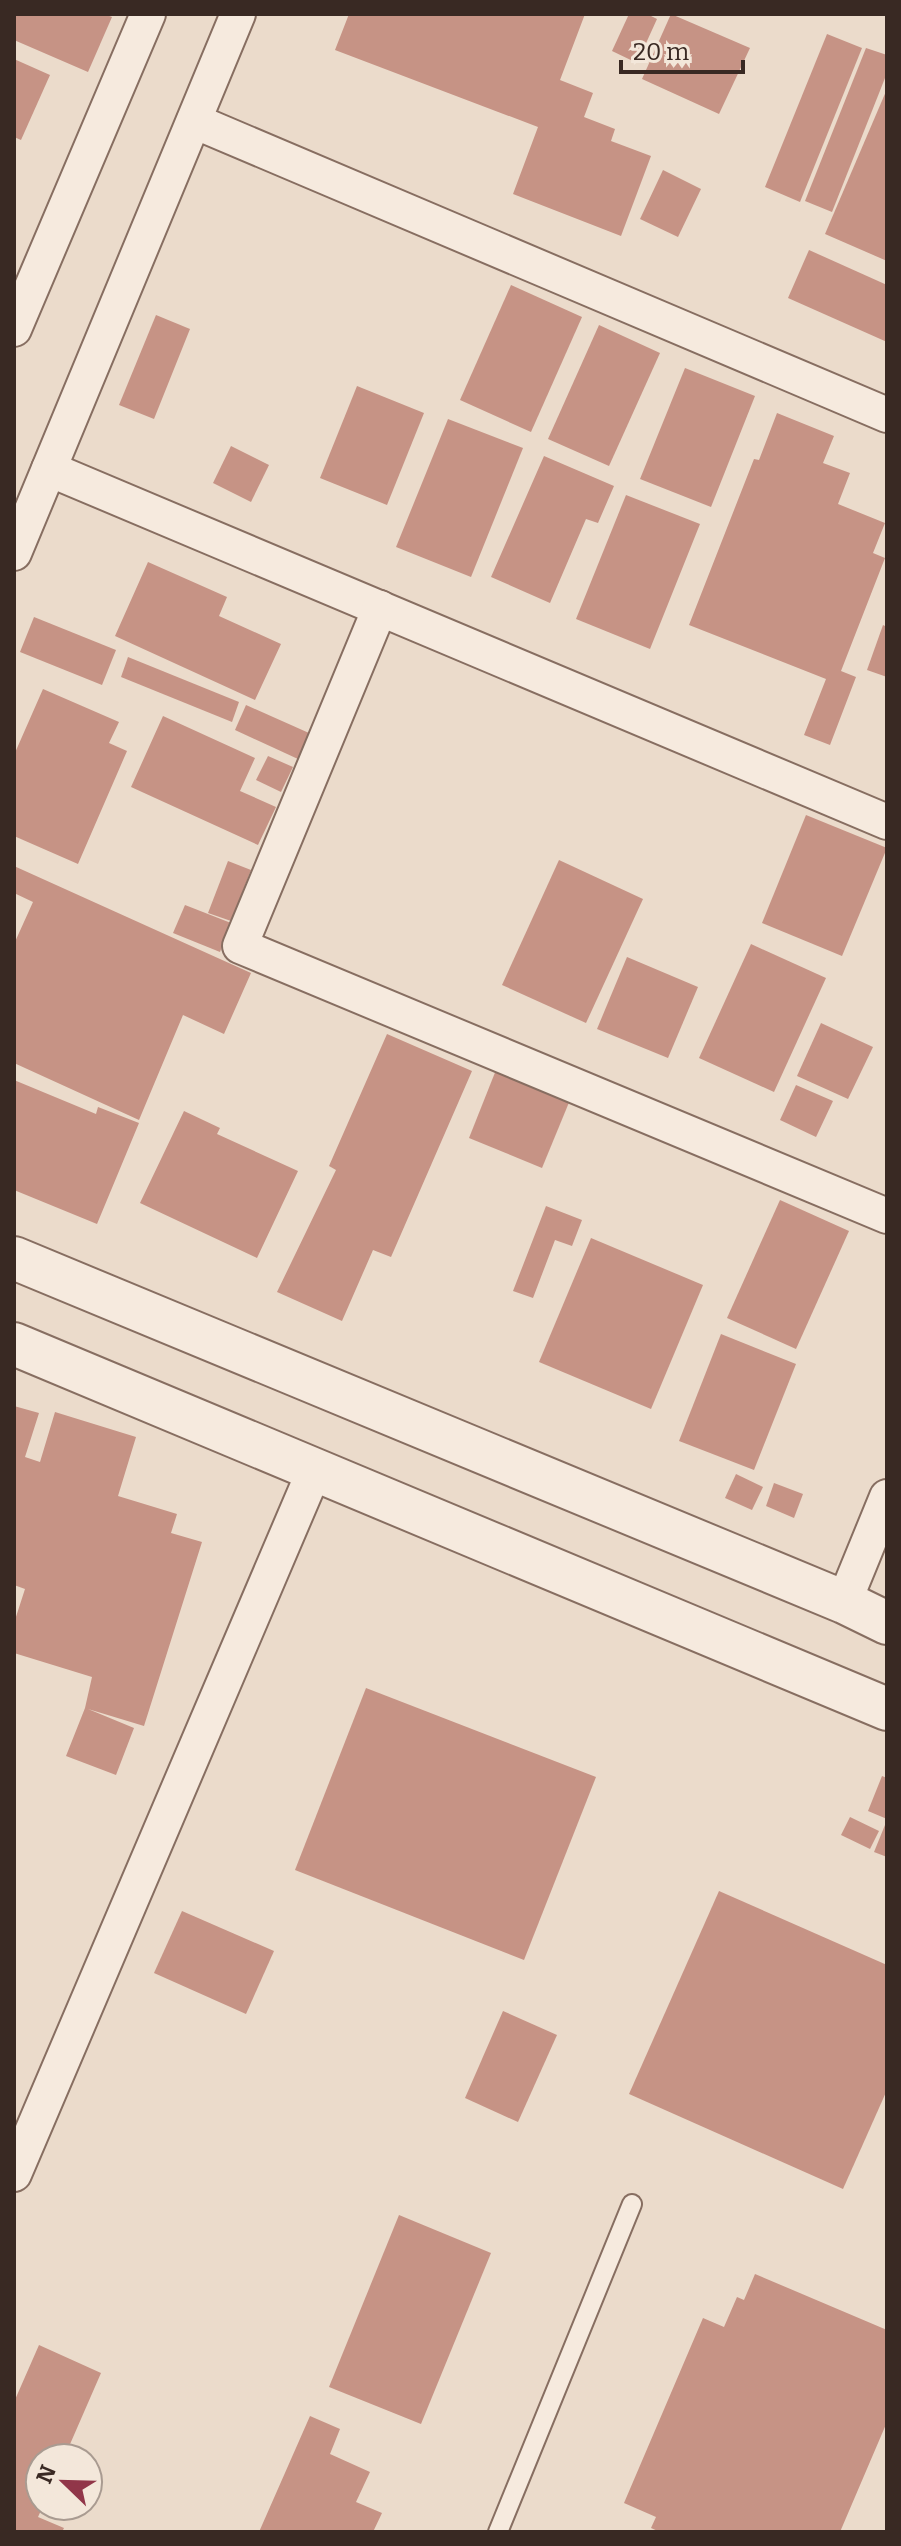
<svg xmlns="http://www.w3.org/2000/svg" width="901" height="2546" font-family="Bitter,serif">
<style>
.building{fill:#c69385}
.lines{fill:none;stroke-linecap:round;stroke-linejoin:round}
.service-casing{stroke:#876e61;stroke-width:22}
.minor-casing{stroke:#876e61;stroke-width:38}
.tertiary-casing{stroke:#876e61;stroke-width:46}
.service{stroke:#f6eade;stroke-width:18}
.minor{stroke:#f6eade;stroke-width:34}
.tertiary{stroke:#f6eade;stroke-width:42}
</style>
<rect width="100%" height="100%" fill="#ebdbcb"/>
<!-- building -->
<g class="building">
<polygon points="14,14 104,14 112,17 88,72 14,40"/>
<polygon points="349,14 585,14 560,80 593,93 584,117 615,129 611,141 651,156 621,236 513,194 538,127 335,50"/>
<polygon points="629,14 647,14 657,19 637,63 612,51"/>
<polygon points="671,14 750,48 719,114 642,79"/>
<polygon points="827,34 862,48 800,202 765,187"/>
<polygon points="866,48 887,55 887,73 832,212 805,201"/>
<polygon points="14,59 50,75 21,140 14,137"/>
<polygon points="887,89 887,261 825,234"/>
<polygon points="663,170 701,189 678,237 640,219"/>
<polygon points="809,250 887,285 887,342 788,298"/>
<polygon points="511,285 582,317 531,432 460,400"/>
<polygon points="156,315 190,329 154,419 119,405"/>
<polygon points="599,325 660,353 609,466 548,439"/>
<polygon points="685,368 755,396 711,507 640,479"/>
<polygon points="357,386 424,413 387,505 320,478"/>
<polygon points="777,413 834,436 823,463 850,473 838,504 885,523 873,553 885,558 841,671 856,677 830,745 804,735 826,679 689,625 754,459 759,460"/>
<polygon points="448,419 523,448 471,577 396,547"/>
<polygon points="231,446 269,465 251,502 213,483"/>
<polygon points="544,456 614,486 598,523 586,519 550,603 491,577"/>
<polygon points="626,495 700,524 650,649 576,619"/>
<polygon points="148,562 227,597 219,616 281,644 255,700 115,636"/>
<polygon points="34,617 116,650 102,685 20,652"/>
<polygon points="883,625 887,627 887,677 867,670"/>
<polygon points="128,657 239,702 232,722 121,677"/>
<polygon points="43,689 119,722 109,743 127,751 78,864 14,836 14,755"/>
<polygon points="246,705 309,733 298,759 235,730"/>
<polygon points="163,716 255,758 240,791 276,807 258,845 131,787"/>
<polygon points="268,756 293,767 281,792 256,780"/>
<polygon points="806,815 887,848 842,956 762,923"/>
<polygon points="559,860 643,899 586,1023 502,985"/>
<polygon points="228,861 251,870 231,921 208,913"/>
<polygon points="14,866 251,973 224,1034 183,1015 139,1120 14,1063 14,944 33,902 14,893"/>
<polygon points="185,905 231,923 220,952 173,933"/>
<polygon points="751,944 826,978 774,1092 699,1058"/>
<polygon points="627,957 698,987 668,1058 597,1029"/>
<polygon points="821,1023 873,1047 848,1099 797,1076"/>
<polygon points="387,1034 472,1071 391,1257 373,1250 342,1321 277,1292 336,1170 329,1166"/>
<polygon points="496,1070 570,1100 542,1168 469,1138"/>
<polygon points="14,1080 96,1114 98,1107 139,1123 97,1224 14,1190"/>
<polygon points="796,1085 833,1101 816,1137 780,1120"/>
<polygon points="184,1111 220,1128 217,1134 298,1171 257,1258 140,1203"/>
<polygon points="780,1200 849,1231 796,1349 727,1318"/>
<polygon points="546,1206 582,1220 572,1246 555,1240 533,1298 513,1291"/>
<polygon points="591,1238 703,1285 651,1409 539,1362"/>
<polygon points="721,1334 796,1364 754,1470 679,1441"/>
<polygon points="14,1406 39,1413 25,1457 40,1462 55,1412 136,1437 118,1496 177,1514 171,1533 202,1542 144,1726 88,1709 134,1728 116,1775 66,1756 85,1708 92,1677 14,1653 14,1623 25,1589 14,1585"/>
<polygon points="736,1474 763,1487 752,1510 725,1498"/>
<polygon points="774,1483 803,1494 794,1518 766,1506"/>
<polygon points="366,1688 596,1777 524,1960 295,1870"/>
<polygon points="882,1776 887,1778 887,1819 868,1811"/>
<polygon points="850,1817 879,1831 870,1849 841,1835"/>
<polygon points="887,1820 887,1857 874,1852"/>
<polygon points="719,1891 887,1965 887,2090 843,2189 629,2094"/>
<polygon points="182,1911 274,1951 246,2014 154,1973"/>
<polygon points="503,2011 557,2035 518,2122 465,2098"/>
<polygon points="399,2215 491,2253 421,2424 329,2387"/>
<polygon points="755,2274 887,2330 887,2422 840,2532 660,2532 651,2528 656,2517 624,2503 703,2318 724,2327 737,2297 744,2300"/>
<polygon points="39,2345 101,2373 64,2458 40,2458 40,2506 43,2506 38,2517 64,2528 62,2532 14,2532 14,2402"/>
<polygon points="310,2416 340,2429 330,2454 370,2472 356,2502 382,2513 373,2532 259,2532"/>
</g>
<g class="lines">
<!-- service casing -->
<g class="service-casing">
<polyline id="service" points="498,2532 632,2204"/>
</g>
<!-- minor casing -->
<g class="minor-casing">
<g id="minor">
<polyline points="194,121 887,415"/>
<polyline points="14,329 148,14"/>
<polyline points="49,469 887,822"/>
<polyline points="14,553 238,14"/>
<polyline points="380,608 240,946 887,1216"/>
<polyline points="844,1602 887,1497"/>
<polyline points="14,2174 315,1469"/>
</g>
</g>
<!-- tertiary casing -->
<g class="tertiary-casing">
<g id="tertiary">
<polyline points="14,1258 844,1602 887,1623"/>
<polyline points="14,1344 887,1709"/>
</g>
</g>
<!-- service -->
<use href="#service" class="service"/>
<!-- minor -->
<use href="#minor" class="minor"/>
<!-- tertiary -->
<use href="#tertiary" class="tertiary"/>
</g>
<!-- border -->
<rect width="901" height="2546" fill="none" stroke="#392923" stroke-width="32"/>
<!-- north arrow -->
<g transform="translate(64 2482) rotate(293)"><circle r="38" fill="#f3e7da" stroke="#a99b91" stroke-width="2"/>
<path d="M0-6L14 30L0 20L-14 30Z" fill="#913649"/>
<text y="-12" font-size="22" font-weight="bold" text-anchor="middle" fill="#392923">N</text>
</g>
<!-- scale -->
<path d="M621 60v12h122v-12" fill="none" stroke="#392923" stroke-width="4"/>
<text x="633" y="60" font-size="24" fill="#392923" stroke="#f3e7da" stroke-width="6" paint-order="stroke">20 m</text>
</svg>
